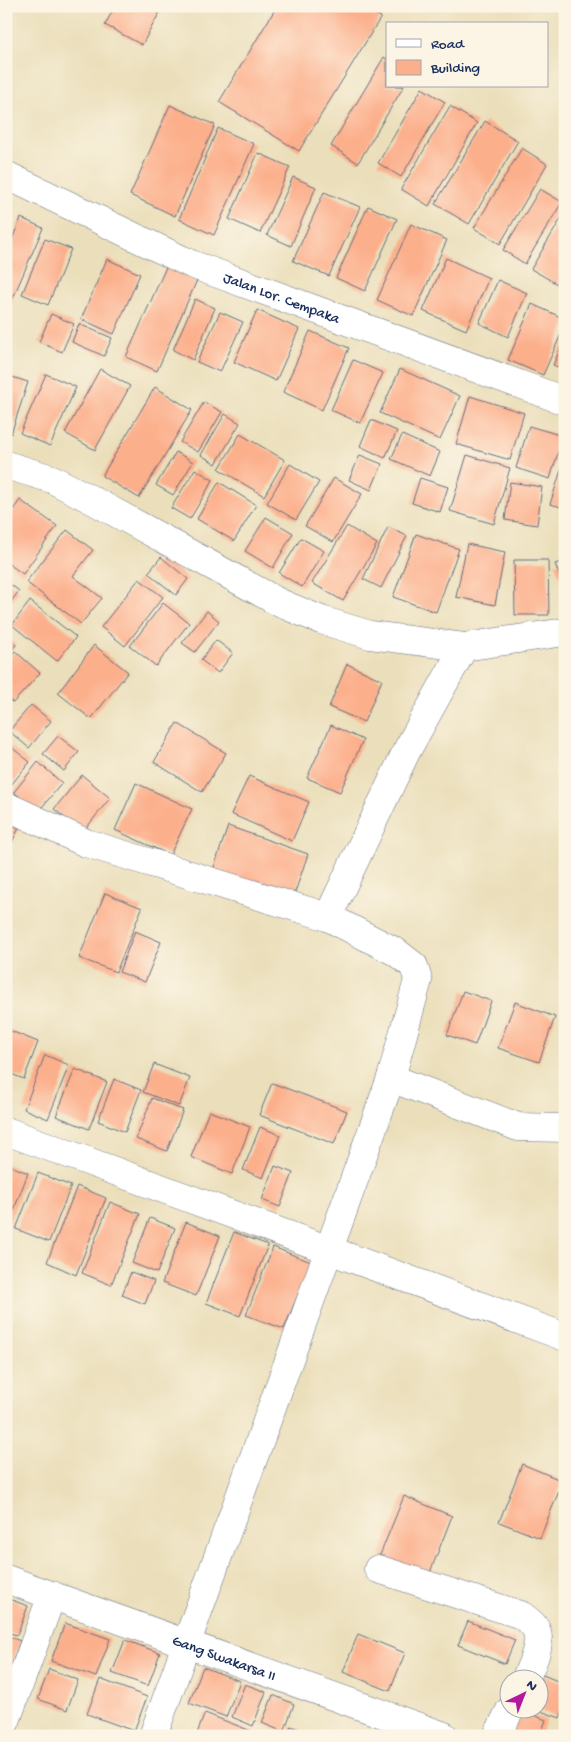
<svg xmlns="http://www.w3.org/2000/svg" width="571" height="1742" font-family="'Gochi Hand',sans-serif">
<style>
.building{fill:#fcaf8b}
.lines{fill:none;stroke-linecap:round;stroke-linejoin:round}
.minor-casing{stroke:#646d7f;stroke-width:29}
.minor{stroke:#fff;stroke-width:28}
.labels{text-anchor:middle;stroke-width:5;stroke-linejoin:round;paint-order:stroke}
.street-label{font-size:15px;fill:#1b2f5e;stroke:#fcf5e5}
</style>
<rect width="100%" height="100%" fill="#fcf5e5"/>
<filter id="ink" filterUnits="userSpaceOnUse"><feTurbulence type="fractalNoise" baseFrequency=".02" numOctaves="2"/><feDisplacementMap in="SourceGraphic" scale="10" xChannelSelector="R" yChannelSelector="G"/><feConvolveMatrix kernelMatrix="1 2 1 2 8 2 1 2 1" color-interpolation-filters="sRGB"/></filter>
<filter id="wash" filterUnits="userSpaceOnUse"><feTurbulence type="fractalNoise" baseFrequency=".0096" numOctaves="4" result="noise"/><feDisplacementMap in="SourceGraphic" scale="20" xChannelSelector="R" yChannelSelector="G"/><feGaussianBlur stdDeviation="1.12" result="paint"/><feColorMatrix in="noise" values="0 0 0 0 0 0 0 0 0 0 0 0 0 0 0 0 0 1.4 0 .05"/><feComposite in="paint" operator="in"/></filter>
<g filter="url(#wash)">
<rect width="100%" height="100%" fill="#ebdfbb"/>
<g id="blocks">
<!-- building -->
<g class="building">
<polygon points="115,6 163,6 142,45 105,25"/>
<polygon points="277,6 363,6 381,17 299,151 219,102"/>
<polygon points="384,57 387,59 387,86 404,86 358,163 331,146"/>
<polygon points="422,88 445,102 401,177 378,163"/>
<polygon points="170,105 215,125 175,216 130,195"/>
<polygon points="450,106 477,123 429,206 401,189"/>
<polygon points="485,121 518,141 469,224 435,204"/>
<polygon points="218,128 254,144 214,235 179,219"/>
<polygon points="522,148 547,164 500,244 474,228"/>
<polygon points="258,153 290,167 260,233 229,219"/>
<polygon points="293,177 316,187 291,246 267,235"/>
<polygon points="540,189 562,202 525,264 503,250"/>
<polygon points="324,192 360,207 329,276 293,261"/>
<polygon points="368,206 397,219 365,291 336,278"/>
<polygon points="565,212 565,287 564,288 531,269"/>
<polygon points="21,218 43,228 10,305 6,304 6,253"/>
<polygon points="411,224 447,240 413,316 377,300"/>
<polygon points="45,239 71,249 48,305 22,294"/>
<polygon points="446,258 489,278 466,330 423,311"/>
<polygon points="107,259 140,274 114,334 81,319"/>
<polygon points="166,267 197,280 157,371 126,357"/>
<polygon points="498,280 527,293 508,337 479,323"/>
<polygon points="195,299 215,308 193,360 173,350"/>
<polygon points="532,304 565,319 565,325 543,375 508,360"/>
<polygon points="257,310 299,329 276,381 234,362"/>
<polygon points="220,312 243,322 220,372 197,362"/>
<polygon points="51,314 74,324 62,352 39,342"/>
<polygon points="79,324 112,338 104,356 72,342"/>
<polygon points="310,331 349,348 322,410 283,392"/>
<polygon points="565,339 565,370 553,365"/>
<polygon points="353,360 383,373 360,423 331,410"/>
<polygon points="100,369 130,386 95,450 65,433"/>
<polygon points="400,369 460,396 440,440 380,413"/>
<polygon points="46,374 76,387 50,446 20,433"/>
<polygon points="6,375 28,382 11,434 6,433"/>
<polygon points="155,387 192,410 139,498 102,476"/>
<polygon points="470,396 524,413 510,460 456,444"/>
<polygon points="204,402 222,412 198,452 180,442"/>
<polygon points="225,414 240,423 216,464 201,455"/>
<polygon points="371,420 397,431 385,458 360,446"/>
<polygon points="529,426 563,436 550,479 516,468"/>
<polygon points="240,434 285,460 264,496 219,469"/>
<polygon points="402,435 440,452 430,476 391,459"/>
<polygon points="176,452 193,462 173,495 156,485"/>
<polygon points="360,455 382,464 371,490 349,480"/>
<polygon points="467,455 510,468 494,524 450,511"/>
<polygon points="565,458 565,508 550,504"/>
<polygon points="290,464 319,482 296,520 267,503"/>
<polygon points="195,469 213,480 190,519 171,508"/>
<polygon points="334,478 362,494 333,542 305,526"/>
<polygon points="420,478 448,487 440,512 412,503"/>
<polygon points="219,482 256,505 234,541 197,519"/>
<polygon points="510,482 542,487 537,525 505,520"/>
<polygon points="20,500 57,526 23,574 6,562 6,520"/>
<polygon points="266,517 293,533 273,568 245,551"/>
<polygon points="347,526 377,544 343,601 312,583"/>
<polygon points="388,527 407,536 381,588 363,579"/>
<polygon points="67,530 93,550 73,576 102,598 81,624 26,582"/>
<polygon points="416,534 459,549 436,612 393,597"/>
<polygon points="301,538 324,551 302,587 279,573"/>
<polygon points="467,544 505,552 495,605 456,597"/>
<polygon points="161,557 188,579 176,595 148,573"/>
<polygon points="514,560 548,560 549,615 515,615"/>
<polygon points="565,561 565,589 555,564"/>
<polygon points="139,579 163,597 125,646 101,627"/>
<polygon points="6,581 19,591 6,608"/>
<polygon points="30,601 76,637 57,661 12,625"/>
<polygon points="163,603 189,623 156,666 130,646"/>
<polygon points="207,611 219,621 195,652 182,643"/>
<polygon points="6,636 16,645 6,656"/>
<polygon points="216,640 233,653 218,673 201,660"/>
<polygon points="94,645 128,672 91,719 58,693"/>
<polygon points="15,651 40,673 13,703 6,697 6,661"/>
<polygon points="347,664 382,680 364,722 329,707"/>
<polygon points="31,705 51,721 29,748 9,731"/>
<polygon points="177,723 226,753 202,792 154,762"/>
<polygon points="331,725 363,740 340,792 307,778"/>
<polygon points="58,736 79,752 64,771 43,754"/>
<polygon points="6,743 30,762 6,791"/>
<polygon points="38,762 62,783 38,812 14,792"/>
<polygon points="82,775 110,798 83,832 54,809"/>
<polygon points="249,776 309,802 292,841 231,814"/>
<polygon points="136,783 192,809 170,855 115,830"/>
<polygon points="6,822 19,828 6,854"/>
<polygon points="228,826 308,854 292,901 212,873"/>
<polygon points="105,893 142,908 116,972 79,958"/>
<polygon points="135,931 161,942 145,982 119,972"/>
<polygon points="463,991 491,1001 475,1045 447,1035"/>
<polygon points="515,1002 555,1017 539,1062 498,1048"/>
<polygon points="6,1029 38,1042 24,1079 6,1072"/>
<polygon points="45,1055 69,1065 48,1119 24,1109"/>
<polygon points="154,1064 190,1078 179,1106 143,1092"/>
<polygon points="75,1069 107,1082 89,1129 56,1116"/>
<polygon points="114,1079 141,1090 125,1132 98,1121"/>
<polygon points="272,1083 347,1111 334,1144 259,1115"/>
<polygon points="152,1098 183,1110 167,1151 136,1139"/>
<polygon points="209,1111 250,1127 232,1174 191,1157"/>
<polygon points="260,1127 280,1135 263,1178 243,1170"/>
<polygon points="6,1164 28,1173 9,1223 6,1222"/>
<polygon points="275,1166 293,1173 280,1207 262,1200"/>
<polygon points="38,1173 71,1186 49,1242 16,1229"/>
<polygon points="77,1186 106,1198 76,1275 47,1262"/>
<polygon points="110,1202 140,1214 111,1285 82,1273"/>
<polygon points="150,1218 175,1228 157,1273 132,1263"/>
<polygon points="186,1222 220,1236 196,1296 162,1283"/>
<polygon points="234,1232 268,1245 240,1316 206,1303"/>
<polygon points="273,1247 311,1262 284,1329 246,1315"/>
<polygon points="131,1272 154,1281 145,1304 122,1295"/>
<polygon points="522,1464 563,1481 540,1538 499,1522"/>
<polygon points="404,1496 452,1516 429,1575 380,1555"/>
<polygon points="6,1598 28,1606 17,1635 6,1632"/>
<polygon points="468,1621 515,1640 505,1664 458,1645"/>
<polygon points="65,1623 110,1639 96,1677 51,1661"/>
<polygon points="358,1634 405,1653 390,1691 343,1672"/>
<polygon points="6,1635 20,1641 9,1672 6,1671"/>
<polygon points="125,1640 160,1653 148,1686 112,1673"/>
<polygon points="203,1667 240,1681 226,1717 189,1703"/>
<polygon points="49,1669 78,1680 67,1710 38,1699"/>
<polygon points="533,1671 565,1684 565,1706 560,1718 538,1710 538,1680"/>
<polygon points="100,1679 147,1697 134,1731 87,1714"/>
<polygon points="245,1684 266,1692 253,1726 232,1717"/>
<polygon points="273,1695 294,1704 284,1732 262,1723"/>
<polygon points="521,1710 546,1720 540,1736 511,1736"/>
<polygon points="205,1713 256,1733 255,1736 196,1736"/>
<polygon points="291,1726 316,1736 287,1736"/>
</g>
</g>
</g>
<g filter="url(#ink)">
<use href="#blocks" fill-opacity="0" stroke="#646d7f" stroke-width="1"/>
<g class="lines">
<!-- minor casing -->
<g class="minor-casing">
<g id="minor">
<path id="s1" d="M6 175 191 264 565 401"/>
<polyline points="6,465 52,479 96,502 280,603 321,620 370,635 464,647 565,632"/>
<polyline points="6,806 86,843 328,917 396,952 414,966 418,980 391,1078 153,1736"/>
<polyline points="328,917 406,752 464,647"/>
<polyline points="391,1078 518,1127 565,1128"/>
<polyline points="6,1131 565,1337"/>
<path d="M378 1569 521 1615C525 1618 531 1622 534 1626 545 1641 531 1665 525 1680"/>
<path id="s2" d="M6 1579 444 1736"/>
<polyline points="6,1721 52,1595"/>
<polyline points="497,1736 510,1710"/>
</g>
</g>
<!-- minor -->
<use href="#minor" class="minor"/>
</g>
</g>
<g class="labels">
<!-- street labels -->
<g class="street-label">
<text dy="5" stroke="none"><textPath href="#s1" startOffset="302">Jalan Lor. Cempaka</textPath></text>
<text dy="5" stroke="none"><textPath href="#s2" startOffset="232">Gang Swakarsa II</textPath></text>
</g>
</g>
<!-- margin -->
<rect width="571" height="1742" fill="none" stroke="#fcf5e5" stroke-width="25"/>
<!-- legend -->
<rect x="386" y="22" width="162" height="65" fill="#fcf5e5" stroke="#a2a6af"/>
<rect x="396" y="39" width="25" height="8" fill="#ffffff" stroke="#a2a6af"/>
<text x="431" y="48" font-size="15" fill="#1b2f5e">Road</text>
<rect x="396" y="60" width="25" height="15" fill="#fcaf8b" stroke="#a2a6af"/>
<text x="431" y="72" font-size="15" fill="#1b2f5e">Building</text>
<!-- north arrow -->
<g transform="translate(524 1694) rotate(43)"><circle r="24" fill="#fcf5e5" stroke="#a2a6af"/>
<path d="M0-4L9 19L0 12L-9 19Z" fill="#b5179e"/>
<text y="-8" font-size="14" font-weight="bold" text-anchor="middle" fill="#1b2f5e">N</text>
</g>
</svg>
